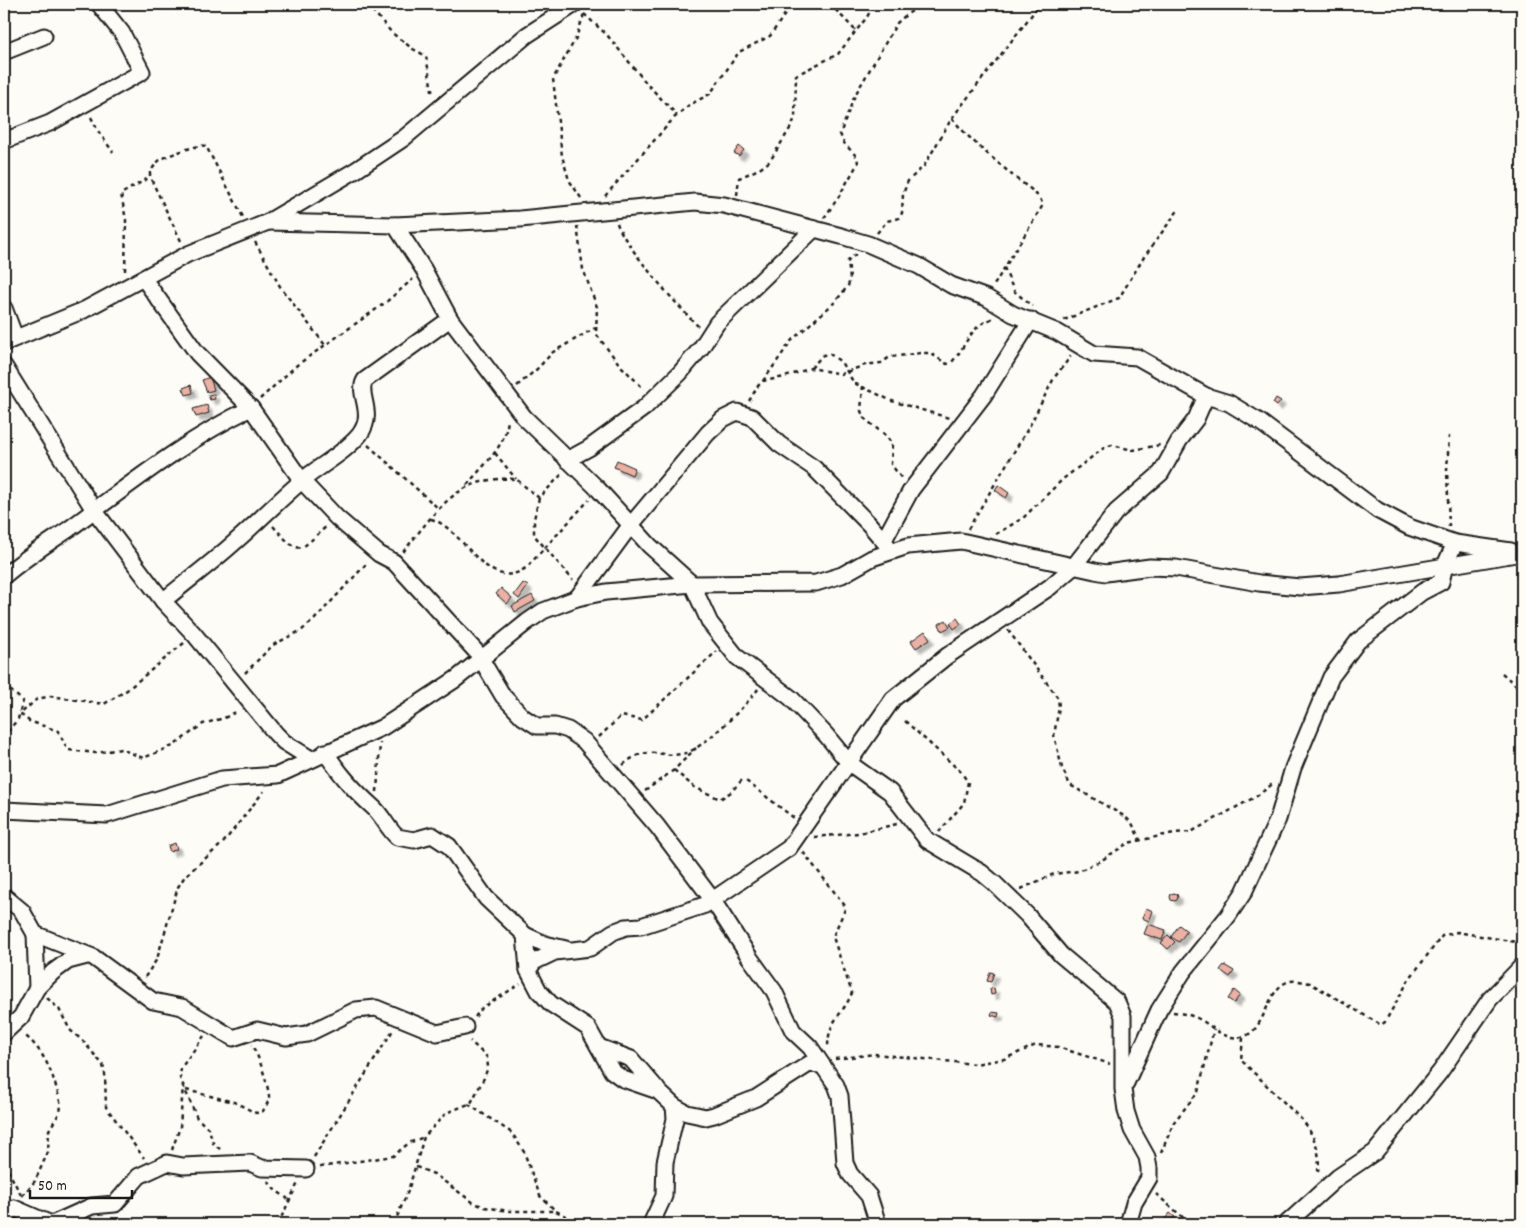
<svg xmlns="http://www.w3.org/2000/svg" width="1526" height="1228" font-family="Dekko,sans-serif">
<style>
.building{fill:#eab1a4;stroke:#1c1c1c;filter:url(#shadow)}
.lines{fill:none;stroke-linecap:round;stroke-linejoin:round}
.minor-casing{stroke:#1c1c1c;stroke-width:19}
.path{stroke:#1c1c1c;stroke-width:2.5;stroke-dasharray:4 4;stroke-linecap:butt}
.minor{stroke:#fdfcf7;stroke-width:15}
</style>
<defs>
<filter id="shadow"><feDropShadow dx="4.5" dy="4.5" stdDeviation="1" flood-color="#0004"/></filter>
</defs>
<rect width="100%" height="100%" fill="#fdfcf7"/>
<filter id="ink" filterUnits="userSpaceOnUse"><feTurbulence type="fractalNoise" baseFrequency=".02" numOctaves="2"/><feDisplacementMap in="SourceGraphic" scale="10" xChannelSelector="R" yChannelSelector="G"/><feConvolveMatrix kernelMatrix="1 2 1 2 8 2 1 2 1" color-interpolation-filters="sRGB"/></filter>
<g filter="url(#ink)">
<!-- building -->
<g class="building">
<polygon points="739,146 744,150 739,156 734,153"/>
<polygon points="210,377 214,390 207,392 202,380"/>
<polygon points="191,385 193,393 186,395 183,388"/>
<polygon points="214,394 215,399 210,400 208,395"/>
<polygon points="1276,398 1281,401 1277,406 1273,403"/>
<polygon points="207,405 209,413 196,417 193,409"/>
<polygon points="617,460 635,468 632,475 614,467"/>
<polygon points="998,485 1009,493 1006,498 995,490"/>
<polygon points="523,583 528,586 519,599 514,595"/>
<polygon points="501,588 512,598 507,604 496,594"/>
<polygon points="532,595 535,601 515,612 512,606"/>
<polygon points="957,618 961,624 954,629 950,623"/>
<polygon points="946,620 950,627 942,631 939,624"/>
<polygon points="925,631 930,639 916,648 911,641"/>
<polygon points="175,843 177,849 170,852 168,846"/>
<circle cx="1174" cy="897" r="4"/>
<polygon points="1146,908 1153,911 1149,921 1142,918"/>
<polygon points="1148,924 1166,930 1162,940 1144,934"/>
<polygon points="1179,925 1187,931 1179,942 1171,937"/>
<polygon points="1168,935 1175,942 1168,949 1161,943"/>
<polygon points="1224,965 1234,971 1230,977 1220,970"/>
<polygon points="990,972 994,973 991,982 987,981"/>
<polygon points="994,988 995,994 991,995 990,989"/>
<polygon points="1234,990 1240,995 1234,1003 1228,999"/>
<polygon points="992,1012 999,1013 998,1017 991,1015"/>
<polygon points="1170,1213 1175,1217 1169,1224 1164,1220"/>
<polygon points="1173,1218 1182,1224 1169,1223"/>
</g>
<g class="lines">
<!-- minor casing -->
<g class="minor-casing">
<g id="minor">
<polyline points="4,52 44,36"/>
<polyline points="4,141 50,123 142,72 122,33 99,4"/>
<polyline points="268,222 395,225 520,219 695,202 724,205 841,236 868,244 919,266 951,285 987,298 1013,314 1057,332 1094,354 1137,357 1206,396 1229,403 1260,422 1377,510 1409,527 1455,543 1511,551"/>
<polyline points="395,225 424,270 450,319 524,417 598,489 650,546 692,584 710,623 737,657 791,698 826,735 849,763 890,792 927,840 982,873 994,883 1027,915 1061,955 1117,1002 1123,1016 1123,1089 1126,1111 1132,1130 1147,1157 1149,1168 1149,1178 1134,1203 1128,1224"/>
<polyline points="144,279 197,353 251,408 302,481 337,518 379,554 394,562 482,658"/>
<polyline points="4,308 15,337"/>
<polyline points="4,343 84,310 188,254 268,222 356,170 404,138 527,35 575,4"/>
<polyline points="4,366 94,510 163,601 194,634 276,734 284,742 311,759"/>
<polyline points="567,460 589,448 644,408 680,373 701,348 717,323 814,229"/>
<polyline points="884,540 911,490 984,395 1031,320"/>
<path d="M4 576C25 558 47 544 69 529 128 486 185 440 251 408"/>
<polyline points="577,598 630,526 708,433 723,419 737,412 752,417 779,444 814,468 869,524 892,551"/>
<path d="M163 601C187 581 213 562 236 541 259 521 280 499 304 479 321 465 346 452 360 434 376 412 356 394 365 380L450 319"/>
<polyline points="481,659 503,696 523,717 537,726 555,726 568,730 584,741 657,826 712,899 750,958 774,991 793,1031 810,1047 836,1085 840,1096 845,1163 850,1174 869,1196 878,1224"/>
<path d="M325 752C342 777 353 789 375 809 383 817 388 829 397 837L414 840 432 835 449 846 486 898 525 935 528 970 539 991 551 1004 588 1028 612 1071 623 1079 658 1091 674 1106 687 1113 706 1117 714 1115 756 1098 809 1064 821 1065"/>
<polyline points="4,810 107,815 222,779 278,775 383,727 456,679 527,622 543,611 577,598 606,592 692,584 816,583 842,575 872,558 908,546 961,541 1095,571 1106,573 1150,567 1176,568 1259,583 1300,587 1339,584 1522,553"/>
<polyline points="4,896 22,911 35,934 93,957 153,1001 182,1007 233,1038 257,1030 286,1037 307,1034 356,1010 376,1008 437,1033 465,1027"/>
<polyline points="35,934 37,988"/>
<polyline points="525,935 545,944 566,949"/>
<polyline points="528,970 534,962 555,952 590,948 613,932 626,927 641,926 705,905 789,848 893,699 947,656 1050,587 1073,567 1116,512 1161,473 1179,441 1196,419 1206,396"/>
<polyline points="4,1033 21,1017 37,988 53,972 68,961 87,956"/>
<polyline points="599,1047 631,1059 657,1089"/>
<polyline points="1126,1083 1159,1010 1183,972 1228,916 1244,892 1278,819 1293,768 1331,677 1358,641 1422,592 1441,582 1445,565 1455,543"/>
<polyline points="4,1219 14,1208 51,1224"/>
<polyline points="52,1224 92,1206 115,1204 139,1176 167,1163 183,1166 250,1163 262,1168 306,1169"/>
<polyline points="651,1224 664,1196 665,1162 675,1119 674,1106"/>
<polyline points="1286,1224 1338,1177 1375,1152 1440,1072 1490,999 1522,966"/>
</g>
</g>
<!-- path -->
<g class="path">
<polyline points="367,4 392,33 413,49 426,56 433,96"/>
<polyline points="830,4 856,31"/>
<polyline points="584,14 607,35 648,85 677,115"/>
<polyline points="91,117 98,131 113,152"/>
<path d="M952 118C968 139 992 157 1012 175 1023 185 1038 191 1043 205L994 285"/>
<polyline points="737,195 739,178 761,168 770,161 791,127 795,118 796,75 838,54 867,17 874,4"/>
<polyline points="605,196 674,118 689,105 710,94 739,52 770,36 792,4"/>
<polyline points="581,198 569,180 562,156 553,79 576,38 584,14"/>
<polyline points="824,218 838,198 858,163 857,157 844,143 840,134 855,95 897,23 907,14 925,4"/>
<path d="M617 223C624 245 679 308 698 326"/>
<polyline points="577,226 583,269 597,307 596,334 620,365 644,389"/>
<polyline points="877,233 887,221 899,218 902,213 903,194 908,181 924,166 952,118 1040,4"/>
<path d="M181 241 150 177V172C153 168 156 163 160 160 166 156 201 143 206 146L243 217"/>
<polyline points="255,242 281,288 325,345"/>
<polyline points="1004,268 1014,291 1032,306"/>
<polyline points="125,271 126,220 121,194 150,177"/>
<polyline points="1064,320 1119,298 1144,257 1179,209"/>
<polyline points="811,368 823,355 830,354 841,362 854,383 892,401 949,418"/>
<polyline points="763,381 792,340 835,302 848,286 850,279 848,261 856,254"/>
<polyline points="517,386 537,369 553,352 595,328"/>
<polyline points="863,386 861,411 864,418 886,436 892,444 891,464 902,479"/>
<polyline points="260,399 297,365 385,303 413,279"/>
<path d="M749 401 758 386 763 381 785 377 811 368 841 374 865 365 881 363 890 357 921 353H930L947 364 951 363C968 345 968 327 994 318"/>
<polyline points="368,445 439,509"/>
<polyline points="495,453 516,479"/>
<path d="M467 485C484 464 506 447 508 419"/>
<polyline points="539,498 534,519 534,535 573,580"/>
<path d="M431 519C465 528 487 597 527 567L589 500"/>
<path d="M273 526C302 558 298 551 327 526"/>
<polyline points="1449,527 1447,470 1449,436"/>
<polyline points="968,529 1030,425 1054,378 1071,356"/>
<polyline points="996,534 1023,518 1063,479 1105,447 1112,445 1133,450 1160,445"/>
<path d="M403 552C437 511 456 475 516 479L539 498 562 474"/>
<polyline points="1008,630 1058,698 1059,707 1054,735 1062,768 1070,785 1124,816 1132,823 1140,840"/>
<polyline points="184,643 127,690 104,704 51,696 37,699 20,714 29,721 58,731 68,750 96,753 121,749 143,758 173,746 203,724 224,718 238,711"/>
<polyline points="245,673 273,645 302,630 314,620 368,562"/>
<polyline points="1502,673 1522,691"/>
<polyline points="4,685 23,701 18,719 4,736"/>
<polyline points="905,721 960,771 968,782 964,803 939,832"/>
<polyline points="599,737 621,716 642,720 717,651"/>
<path d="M623 765C649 742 661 760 686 753 702 749 749 703 758 689"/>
<polyline points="674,770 694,787 720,799 731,792 741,781 746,781 794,818"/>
<polyline points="645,791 674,770 696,748"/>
<polyline points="377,792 380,743"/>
<polyline points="814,837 859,833 897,824"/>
<path d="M803 852 846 907 834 934V940L852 993C842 1017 828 1019 828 1048"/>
<polyline points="1021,889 1054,874 1079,871 1102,860 1128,843 1174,833 1191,832 1257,796 1275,782"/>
<polyline points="145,977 157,959 178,887 185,876 223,843 264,791"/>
<polyline points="47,998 59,1009 70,1030 83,1041 103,1065 105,1074 106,1107 144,1158"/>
<path d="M1173 1012C1182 1013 1191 1015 1199 1019 1214 1027 1223 1040 1241 1037 1266 1033 1265 991 1287 982 1293 979 1303 982 1310 983L1381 1025 1385 1022 1410 978 1442 936 1457 932 1522 943"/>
<polyline points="475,1017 482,1008 520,984"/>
<path d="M1243 1038 1241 1060 1304 1122C1316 1140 1322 1154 1317 1176"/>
<polyline points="835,1059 874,1054 975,1064 1004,1059 1036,1045 1058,1047 1110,1064"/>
<polyline points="183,1085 197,1118 209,1129 213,1143 221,1150"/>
<path d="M186 1090 234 1102 256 1113 263 1111C265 1107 269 1102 269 1097 269 1088 258 1051 251 1045"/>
<polyline points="468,1104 512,1133 524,1152 540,1196 556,1211 582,1224"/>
<polyline points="172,1150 180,1127 183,1085 180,1078 181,1068 204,1036"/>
<polyline points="1161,1153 1174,1122 1198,1092 1214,1029"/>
<polyline points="314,1157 393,1030"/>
<polyline points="4,1163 21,1195"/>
<polyline points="320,1167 393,1156 409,1143 424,1137"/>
<polyline points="416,1167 434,1174 474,1203 485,1207 508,1211 555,1211"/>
<polyline points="268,1181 274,1189 288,1199"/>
<polyline points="1156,1194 1186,1220 1198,1224"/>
<path d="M22 1196 35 1181 48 1152 49 1130 60 1112 61 1106C55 1079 46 1051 23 1034"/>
<polyline points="278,1224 298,1183"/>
<polyline points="394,1224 408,1191 424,1137 446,1113 471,1103 484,1078 488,1067 487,1057 470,1041"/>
</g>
<!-- minor -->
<use href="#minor" class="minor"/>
</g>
</g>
<!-- margin -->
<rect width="1526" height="1228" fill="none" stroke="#fdfcf7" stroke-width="20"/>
<rect x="10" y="10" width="1506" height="1208" fill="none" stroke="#1c1c1c" stroke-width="2" filter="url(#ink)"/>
<!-- scale -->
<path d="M30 1190v8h102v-8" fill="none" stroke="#1c1c1c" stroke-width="2.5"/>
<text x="38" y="1190" font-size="15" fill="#1c1c1c" stroke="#fdfcf7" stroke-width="4" paint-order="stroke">50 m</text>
</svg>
